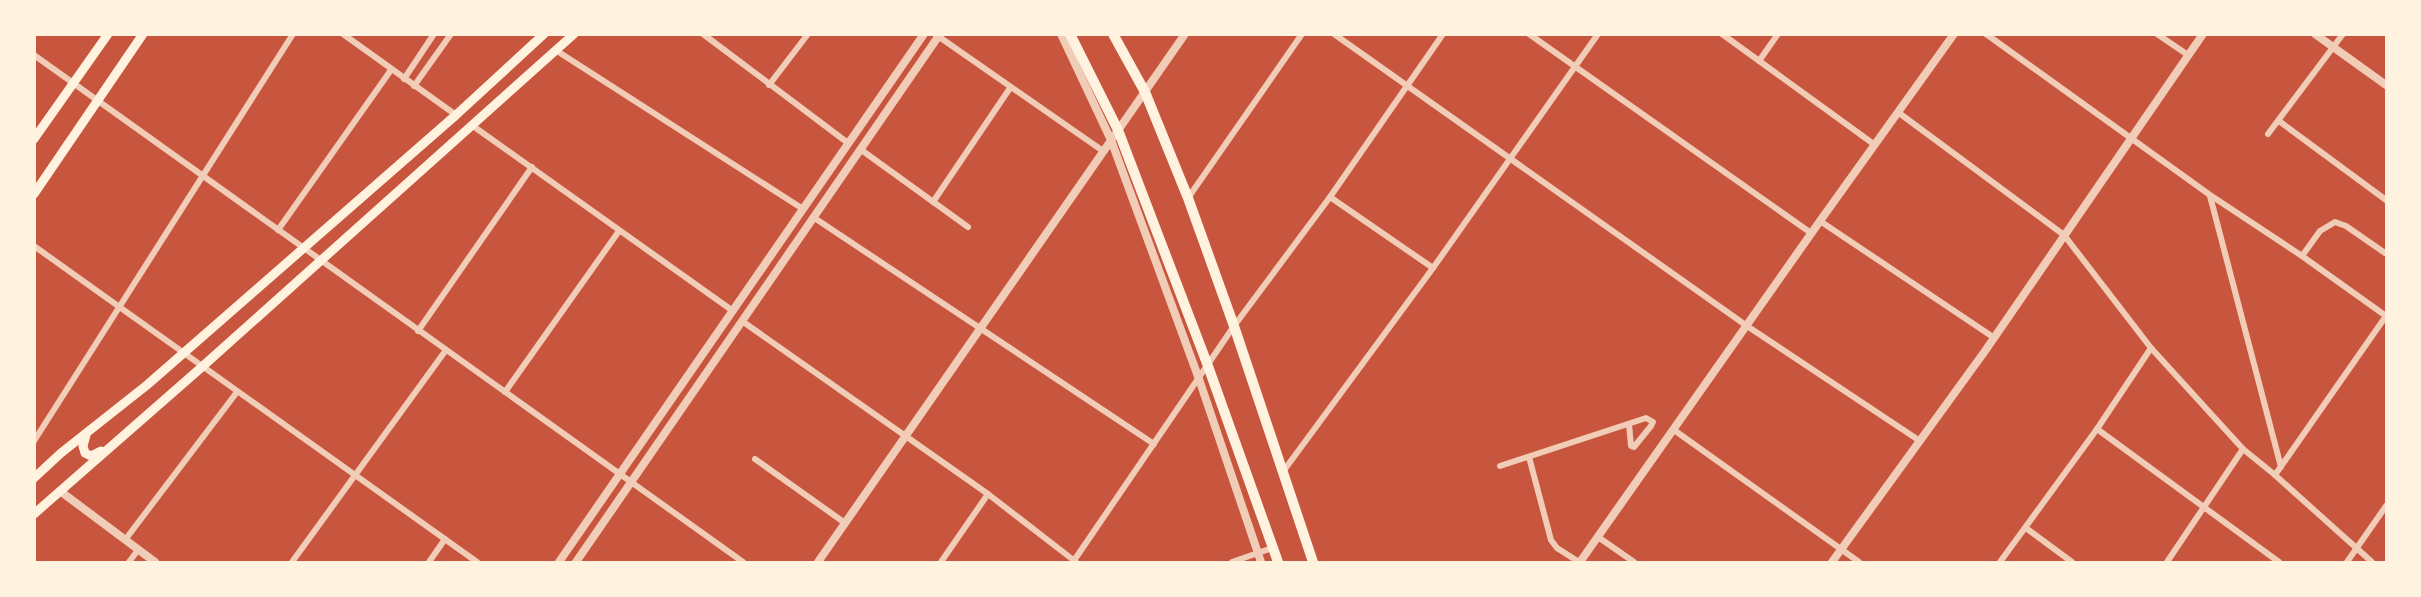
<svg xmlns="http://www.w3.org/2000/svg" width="2421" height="597" font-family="Poppins,sans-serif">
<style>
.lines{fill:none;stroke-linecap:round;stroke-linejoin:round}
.minor{stroke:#f1ccb7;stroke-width:6}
.tertiary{stroke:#f1ccb7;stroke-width:8}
.primary{stroke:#fff3e0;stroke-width:9}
.trunk{stroke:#fff3e0;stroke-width:10}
</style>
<rect width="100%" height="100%" fill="#c8553d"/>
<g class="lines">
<!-- minor -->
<g class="minor">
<polyline points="343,34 456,115"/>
<polyline points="703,34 848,143"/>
<polyline points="935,34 1103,151"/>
<polyline points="1334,34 1747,326 1920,441"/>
<polyline points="1529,34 1811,233"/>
<polyline points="1722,34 1875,145"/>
<polyline points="1986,34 2210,195 2302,256 2386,316 2275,475"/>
<polyline points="2157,34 2188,55"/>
<polyline points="557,51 803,209"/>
<polyline points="34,55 743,562"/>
<polyline points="1759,61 1778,34"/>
<polyline points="404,79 434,34"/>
<polyline points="769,85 808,34"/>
<polyline points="414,86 451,34"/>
<polyline points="1899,113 2064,235 2151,348 2243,449 2275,475 2372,562"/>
<polyline points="2279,121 2386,200"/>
<polyline points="473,126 733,311"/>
<polyline points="2268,134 2343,34"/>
<polyline points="860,149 968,227"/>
<polyline points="2210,196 2281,467"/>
<polyline points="1330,197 1433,268"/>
<polyline points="1188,198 1302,34"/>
<polyline points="933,202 1010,88"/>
<polyline points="813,217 1154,444"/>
<polyline points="1820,221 1993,337"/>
<polyline points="278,230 391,70"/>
<polyline points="34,246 477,562"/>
<polyline points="2302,256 2320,231 2335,222 2346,226 2385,253"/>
<polyline points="742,321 988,494 1076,562"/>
<polyline points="418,331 532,167"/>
<polyline points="505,392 619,231"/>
<polyline points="2097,429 2279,562"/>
<polyline points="1674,430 1859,562"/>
<polyline points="34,441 293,34"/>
<polyline points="1529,457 1551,540 1557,548 1579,562"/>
<polyline points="755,459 845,523"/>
<polyline points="1500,466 1646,418 1653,422 1651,426 1634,447 1631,446 1629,424"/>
<polyline points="1282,473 1433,268 1598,34"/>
<polyline points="2026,528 2072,562"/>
<polyline points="1598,537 1634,562"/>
<polyline points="125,540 237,392"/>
<polyline points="129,562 138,550"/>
<polyline points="292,562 446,350"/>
<polyline points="429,562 445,539"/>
<polyline points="941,562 988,494"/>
<polyline points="1073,562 1234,326 1330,197 1443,34"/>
<polyline points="1232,562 1272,548"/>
<polyline points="2000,562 2097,429 2151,348"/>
<polyline points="2167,562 2243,449"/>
<polyline points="2347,562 2386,506"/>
</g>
<!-- tertiary -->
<g class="tertiary">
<polyline points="1061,34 1111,140 1199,379 1261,562"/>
<polyline points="2315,34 2386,85"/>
<polyline points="60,491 155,562"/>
<polyline points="559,562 924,34"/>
<polyline points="576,562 940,34"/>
<polyline points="818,562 1185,34"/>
<polyline points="1580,562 1820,221 1954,34"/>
<polyline points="1832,562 1985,351 2203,34"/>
</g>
<!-- primary -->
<g class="primary">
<polyline points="34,139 108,34"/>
<polyline points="34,194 143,34"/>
<polyline points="86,435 83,446 85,453 91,456 101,451"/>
<polyline points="34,478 61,453 147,385 456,115 544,34"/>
<polyline points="34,514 203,366 574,34"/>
</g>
<!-- trunk -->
<g class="trunk">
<polyline points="1070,34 1118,130 1208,366 1278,562"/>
<polyline points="1113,34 1145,92 1188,198 1234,326 1313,562"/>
</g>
</g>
<!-- border -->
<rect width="2421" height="597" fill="none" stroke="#fff3e0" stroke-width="72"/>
</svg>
